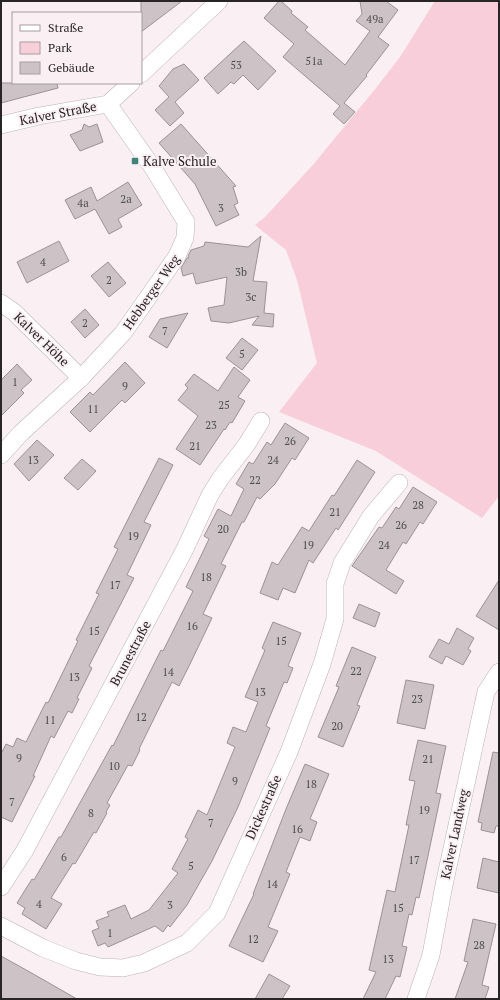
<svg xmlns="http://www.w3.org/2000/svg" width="500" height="1000" font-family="'PT Serif',serif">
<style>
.green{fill:#f8cedb}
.building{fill:#cdc3c6;stroke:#9c9295}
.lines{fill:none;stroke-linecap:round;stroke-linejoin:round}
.street-casing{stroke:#bcb2b5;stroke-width:18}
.street{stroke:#fff;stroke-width:17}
.poi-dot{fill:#408479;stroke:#faeff2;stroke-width:1.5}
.labels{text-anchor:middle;stroke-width:4;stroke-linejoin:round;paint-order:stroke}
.number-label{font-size:11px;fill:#514c4e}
.street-label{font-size:13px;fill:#282526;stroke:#faeff2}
.poi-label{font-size:13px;fill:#282526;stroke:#faeff2;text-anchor:start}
</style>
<rect width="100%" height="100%" fill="#faeff2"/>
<!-- green -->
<polygon class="green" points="435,1 499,1 499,496 482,518 376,451 279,412 317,363 297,280 286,250 255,225 265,217 312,166 376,88 400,57"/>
<!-- building -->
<g class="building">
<polygon points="141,1 182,1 141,32"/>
<polygon points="279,1 281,1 292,11 291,13 308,27 305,30 345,65 370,31 356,21 362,14 360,1 386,1 398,10 378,37 389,45 366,75 367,76 344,103 355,112 344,124 333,114 340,106 283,57 294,44 264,18"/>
<polygon points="244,41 276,71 258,90 243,75 234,84 231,82 218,94 204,78"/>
<polygon points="184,64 199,80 175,102 184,113 170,126 155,110 169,97 159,86 173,69"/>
<polygon points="1,83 57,83 58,88 1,103"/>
<polygon points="84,124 89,127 97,124 103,142 80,151 70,135 82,130"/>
<polygon points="181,124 236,186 233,187 238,203 234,205 239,215 216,226 195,184 159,143"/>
<polygon points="128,182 142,205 118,219 122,227 109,234 95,209 75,219 65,200 91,187 97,201"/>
<polygon points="261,236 253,281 267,282 264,313 274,314 273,327 252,325 259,316 229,323 211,321 208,308 224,305 227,277 196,284 193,273 183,276 181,268 187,258 189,258 188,256 191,250 204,246 205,242 248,247"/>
<polygon points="59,241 69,261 27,283 17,262"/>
<polygon points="108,262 126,283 109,297 91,276"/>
<polygon points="85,309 99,325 85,338 71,322"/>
<polygon points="188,313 167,348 149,337 160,319"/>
<polygon points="242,338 258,350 242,370 226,358"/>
<polygon points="125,362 145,383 125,403 122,400 90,432 70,412 90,392 93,395"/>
<polygon points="17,364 32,380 21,390 24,393 1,416 1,380"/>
<polygon points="234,367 250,380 238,397 245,401 232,423 230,422 225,430 224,429 200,465 176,449 198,416 178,400 188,388 185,385 194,374 218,391"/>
<polygon points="285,423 309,438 295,460 292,458 275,484 260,499 257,497 244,522 242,522 221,564 226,566 203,614 212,618 190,664 179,686 172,682 139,749 140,750 132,766 128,765 107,803 110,805 106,812 107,813 96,833 94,832 75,864 73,863 51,898 62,904 46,929 22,914 25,908 17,903 32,879 34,880 59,837 61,837 112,745 113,746 161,650 163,651 193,591 186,587 209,539 204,536 218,509 231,516 244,489 236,484 249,462 253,464 267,442 271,445"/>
<polygon points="37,440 54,455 29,481 14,464"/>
<polygon points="159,458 173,465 144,522 151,525 127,575 134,578 89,666 92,668 77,698 79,699 72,713 68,711 54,738 51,736 33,776 35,776 12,822 1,817 1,754 6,744 13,747 17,738 26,742 46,702 48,703 78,641 76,640 99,594 96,593 118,549 114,547"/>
<polygon points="82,459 96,471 78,490 64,478"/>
<polygon points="357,460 375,472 338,530 336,528 313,563 309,560 295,593 283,588 278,600 260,593 272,562 278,565 302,527 309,531 332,495 334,496"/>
<polygon points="413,487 437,502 423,524 420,522 406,544 403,542 386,570 404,581 396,594 352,566 379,527 382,528 396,507 399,509"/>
<polygon points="499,580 499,630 476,616"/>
<polygon points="359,604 380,613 375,627 353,618"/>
<polygon points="273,622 301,633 288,666 293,668 287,683 284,682 266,726 270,728 238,807 212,861 187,905 170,927 168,925 163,932 155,926 108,947 105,943 98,946 92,931 99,928 96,921 109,916 107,912 125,905 131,919 149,910 178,873 172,869 188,839 185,837 198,810 207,815 235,747 227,743 233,727 246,732 258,702 245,697 265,650 262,648"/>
<polygon points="457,628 474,638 468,649 471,651 463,665 446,656 442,664 429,657 439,639 449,644"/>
<polygon points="352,647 376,657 357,705 360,706 343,747 318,737 339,687 336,686"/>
<polygon points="406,680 434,685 425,729 397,723"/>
<polygon points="418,740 446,746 436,793 441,794 421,889 419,898 416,897 412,915 409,914 402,946 407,947 400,977 396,976 385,999 363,999 376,972 369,970 387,890 395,892 409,825 406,825 415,781 409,780"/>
<polygon points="493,752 499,753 499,826 496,826 494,833 481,830 482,823 478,822"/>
<polygon points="305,764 329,774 310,819 317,822 310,841 300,837 286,872 290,874 268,927 278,931 263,962 229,946 254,894 253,894 286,809"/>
<polygon points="483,858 499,862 499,893 477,888"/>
<polygon points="473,919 496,924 482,985 489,987 485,999 455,999 468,962 464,961"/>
<polygon points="1,956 28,971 77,999 1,999"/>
<polygon points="269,974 290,986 282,999 255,999"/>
</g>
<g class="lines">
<!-- street casing -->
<g class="street-casing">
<g id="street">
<polyline points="141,74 219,1"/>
<polyline points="1,125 39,116 108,104 131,83"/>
<polyline points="1,303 14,312 81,378"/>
<polyline points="1,455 21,433 81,378 123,333 177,256 185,238 186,222 153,168 108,104"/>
<polyline points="1,887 25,850 185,549 210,495 220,479 247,444 261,421"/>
<polyline points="1,926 43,948 76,961 100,967 123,968 144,963 187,943 217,913 289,752 322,664 335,619 335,584 342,563 371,516 399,483"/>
<polyline points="416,999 431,955 444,885 486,692 499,672"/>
</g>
</g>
<!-- street -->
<use href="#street" class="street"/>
</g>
<!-- markers -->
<rect class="poi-dot" x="131" y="157" width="8" height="8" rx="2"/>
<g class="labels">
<!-- number labels -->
<g class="number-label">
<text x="375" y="23">49a</text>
<text x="314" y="65">51a</text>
<text x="236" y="69">53</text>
<text x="126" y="203">2a</text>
<text x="83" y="207">4a</text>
<text x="221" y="212">3</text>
<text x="43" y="266">4</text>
<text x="241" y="276">3b</text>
<text x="109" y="284">2</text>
<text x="251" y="301">3c</text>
<text x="85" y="327">2</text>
<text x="165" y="335">7</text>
<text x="242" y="358">5</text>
<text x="15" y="386">1</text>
<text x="125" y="390">9</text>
<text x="224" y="409">25</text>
<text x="93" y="413">11</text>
<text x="211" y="429">23</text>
<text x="290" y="445">26</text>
<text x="195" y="450">21</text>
<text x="33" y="464">13</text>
<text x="273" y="464">24</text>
<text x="255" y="484">22</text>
<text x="418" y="509">28</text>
<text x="335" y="516">21</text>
<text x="401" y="529">26</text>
<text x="223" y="533">20</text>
<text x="133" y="540">19</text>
<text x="308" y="549">19</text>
<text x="384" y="549">24</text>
<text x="206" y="581">18</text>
<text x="115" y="589">17</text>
<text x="192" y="630">16</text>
<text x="94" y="635">15</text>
<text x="281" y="645">15</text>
<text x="356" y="675">22</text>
<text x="168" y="676">14</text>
<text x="74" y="681">13</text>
<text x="260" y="696">13</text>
<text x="417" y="703">23</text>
<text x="141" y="721">12</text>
<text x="50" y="724">11</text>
<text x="337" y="730">20</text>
<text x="19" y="762">9</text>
<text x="428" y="763">21</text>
<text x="114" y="770">10</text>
<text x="235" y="785">9</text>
<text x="311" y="788">18</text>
<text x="12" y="806">7</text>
<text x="424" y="814">19</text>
<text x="91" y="817">8</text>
<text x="211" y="827">7</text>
<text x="297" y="833">16</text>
<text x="64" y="861">6</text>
<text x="414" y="864">17</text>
<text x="191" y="870">5</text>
<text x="272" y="888">14</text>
<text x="39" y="908">4</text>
<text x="170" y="909">3</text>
<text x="398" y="912">15</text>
<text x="110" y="937">1</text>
<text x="253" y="943">12</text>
<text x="479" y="949">28</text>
<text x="388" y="963">13</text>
</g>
<!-- street labels -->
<g class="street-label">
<text transform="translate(58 113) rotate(-11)" y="5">Kalver Straße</text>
<text transform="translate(151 292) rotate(-55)" y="5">Hebberger Weg</text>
<text transform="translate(42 339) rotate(44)" y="5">Kalver Höhe</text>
<text transform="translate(130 653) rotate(-62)" y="5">Brunestraße</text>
<text transform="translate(263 807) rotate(-66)" y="5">Dickestraße</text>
<text transform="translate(454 834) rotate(-78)" y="5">Kalver Landweg</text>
</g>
<!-- poi labels -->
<g class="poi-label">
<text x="143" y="166">Kalve Schule</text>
</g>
</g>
<!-- border -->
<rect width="500" height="1000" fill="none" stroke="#282526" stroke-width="4"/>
<!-- legend -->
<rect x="12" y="12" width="130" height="72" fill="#faeff2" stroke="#a69ea0"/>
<rect x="20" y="25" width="20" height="6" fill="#ffffff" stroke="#a69ea0"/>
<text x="48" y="32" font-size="12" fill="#282526">Straße</text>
<rect x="20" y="42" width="20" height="12" fill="#f8cedb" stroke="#a69ea0"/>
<text x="48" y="52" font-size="12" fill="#282526">Park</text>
<rect x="20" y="62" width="20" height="12" fill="#cdc3c6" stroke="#a69ea0"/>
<text x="48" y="72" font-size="12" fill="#282526">Gebäude</text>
</svg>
